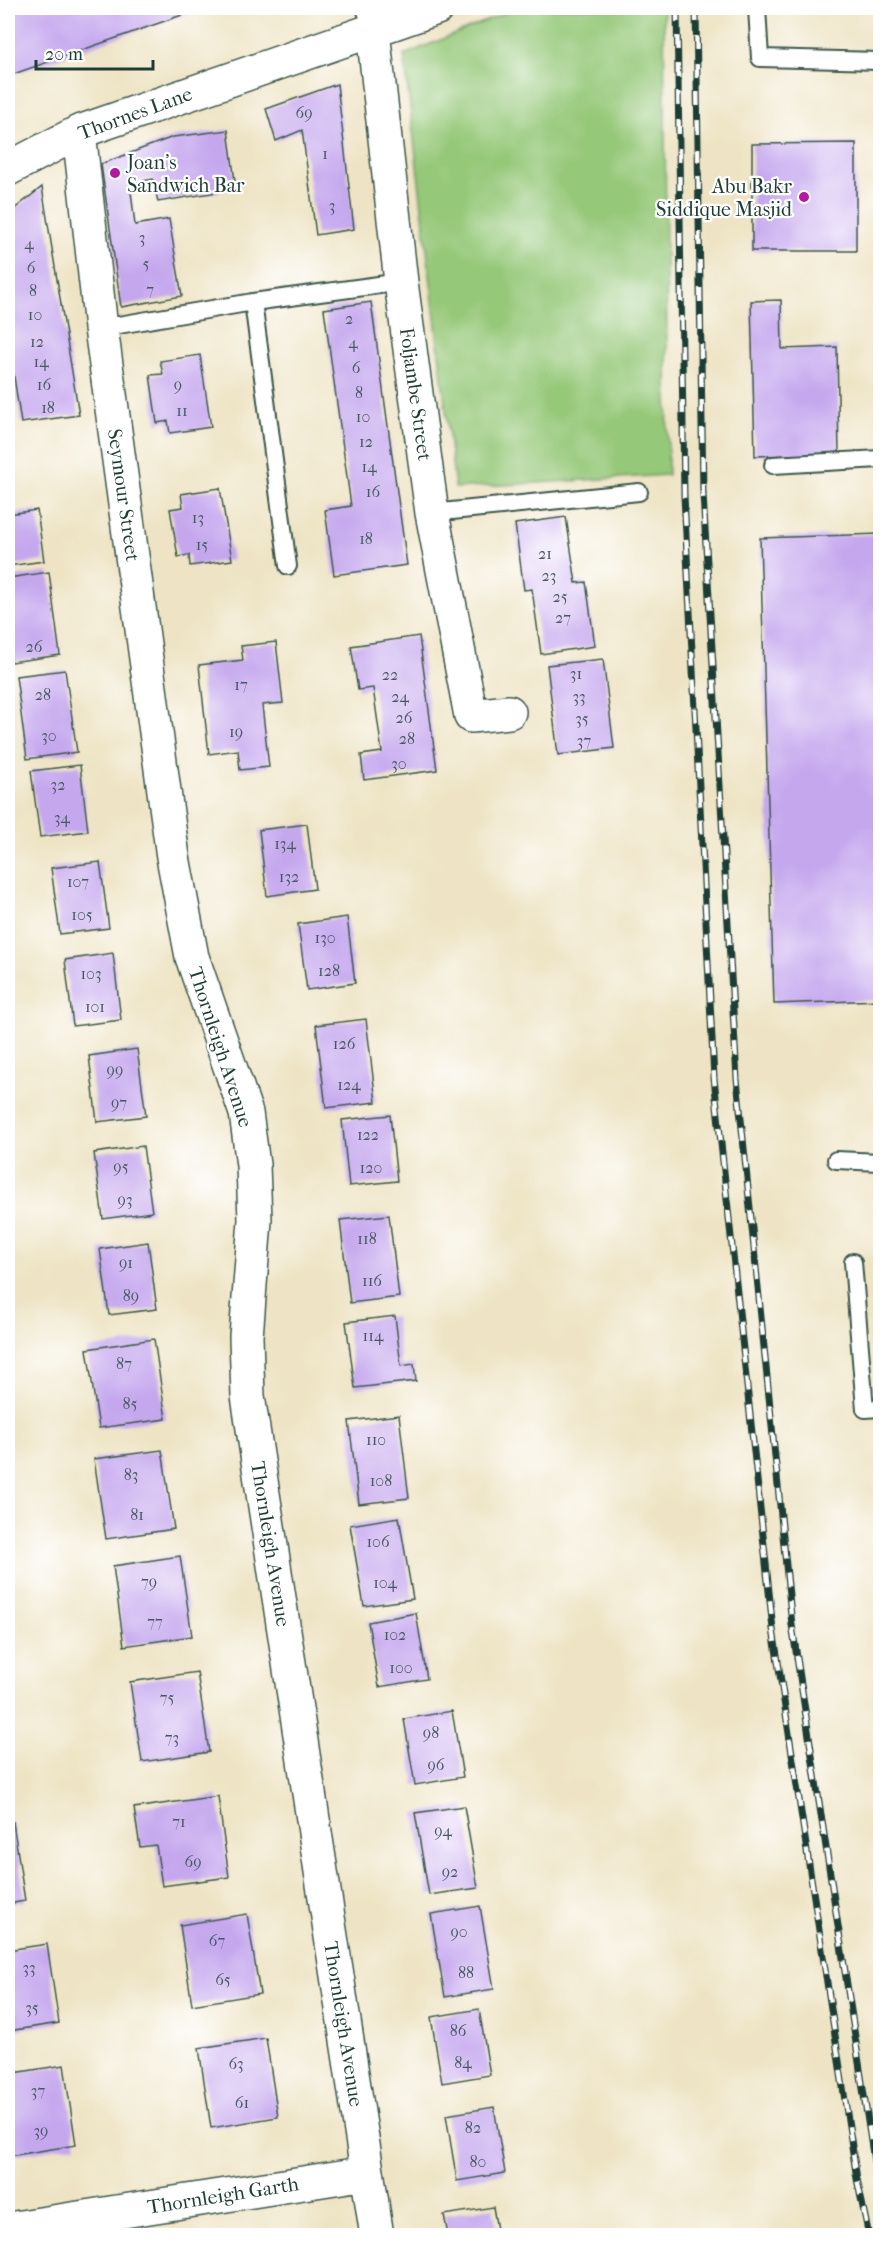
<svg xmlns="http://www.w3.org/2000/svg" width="888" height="2243" font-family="'IM FELL French Canon',serif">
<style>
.green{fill:#95c878;stroke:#5a8256;stroke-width:1.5}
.building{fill:#c5a7ee}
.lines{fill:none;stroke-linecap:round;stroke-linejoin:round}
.service-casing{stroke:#3e564a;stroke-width:20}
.minor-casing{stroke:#3e564a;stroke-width:36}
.tertiary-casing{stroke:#3e564a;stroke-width:36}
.service{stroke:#fff;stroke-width:16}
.minor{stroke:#fff;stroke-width:33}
.tertiary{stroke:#fff;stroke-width:33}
.rail-casing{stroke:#1f3d34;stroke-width:7}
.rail{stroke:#fff;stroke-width:4.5;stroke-dasharray:14;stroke-linecap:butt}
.poi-dot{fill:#b5179e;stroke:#fff;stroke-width:2}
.labels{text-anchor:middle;stroke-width:4.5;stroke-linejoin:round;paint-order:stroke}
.number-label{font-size:16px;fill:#485862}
.street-label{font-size:20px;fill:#1f3d34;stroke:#fff}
.poi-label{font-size:20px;fill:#1f3d34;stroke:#fff;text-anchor:start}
</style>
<rect width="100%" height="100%" fill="#fff"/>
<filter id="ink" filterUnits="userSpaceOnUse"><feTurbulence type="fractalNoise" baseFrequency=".0167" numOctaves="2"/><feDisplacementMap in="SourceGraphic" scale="12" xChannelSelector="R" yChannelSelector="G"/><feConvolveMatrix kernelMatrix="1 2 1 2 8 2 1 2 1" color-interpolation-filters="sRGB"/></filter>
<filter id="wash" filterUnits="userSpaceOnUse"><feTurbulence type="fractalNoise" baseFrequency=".008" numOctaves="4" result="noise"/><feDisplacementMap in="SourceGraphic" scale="24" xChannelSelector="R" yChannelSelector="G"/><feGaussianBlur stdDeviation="1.35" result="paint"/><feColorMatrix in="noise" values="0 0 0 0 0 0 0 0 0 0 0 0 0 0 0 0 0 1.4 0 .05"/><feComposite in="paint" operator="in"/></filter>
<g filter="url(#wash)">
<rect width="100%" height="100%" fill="#eee4c5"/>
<!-- green -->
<polygon class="green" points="517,8 664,8 668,475 455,488 404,55"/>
<g id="blocks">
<!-- building -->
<g class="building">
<polygon points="8,8 202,8 8,76"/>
<polygon points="337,84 354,229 316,235 302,130 276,141 266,109"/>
<polygon points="228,130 236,189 158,202 153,179 130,183 135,225 169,219 182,296 121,307 101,164 173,137"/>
<polygon points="856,143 856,251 752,251 752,144"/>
<polygon points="42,187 79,415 21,423 8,337 8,214"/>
<polygon points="781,300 782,349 837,347 839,454 755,456 751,301"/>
<polygon points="371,302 407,565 334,575 325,510 351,506 324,309"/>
<polygon points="200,355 211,427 170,433 168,421 157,423 150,375 163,374 160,361"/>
<polygon points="220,488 232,560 190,566 189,555 178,557 170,509 183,507 181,494"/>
<polygon points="37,510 44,561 8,566 8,514"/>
<polygon points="566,517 576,583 586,582 595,646 541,654 532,589 524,590 515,524"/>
<polygon points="880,534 880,1000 774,1004 760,538"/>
<polygon points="49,572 60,655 11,662 8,637 8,578"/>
<polygon points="419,636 437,770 364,780 361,755 382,752 373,688 358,690 351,646"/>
<polygon points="276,642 283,703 262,705 269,767 240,770 238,750 209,754 199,665 243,660 241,646"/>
<polygon points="603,659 614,748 558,755 547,665"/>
<polygon points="65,670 77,752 27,759 16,676"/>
<polygon points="80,765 88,831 40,837 31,771"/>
<polygon points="307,824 315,889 267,896 259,830"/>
<polygon points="100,862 109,928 60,934 51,868"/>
<polygon points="347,917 355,983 307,990 298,924"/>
<polygon points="113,953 121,1020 73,1026 65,960"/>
<polygon points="366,1019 376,1102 326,1108 316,1025"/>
<polygon points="137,1049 146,1116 97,1122 89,1056"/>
<polygon points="390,1115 397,1181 349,1186 342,1120"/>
<polygon points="143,1146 152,1212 103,1219 94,1153"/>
<polygon points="389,1215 399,1297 350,1303 340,1220"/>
<polygon points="148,1242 157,1309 109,1315 100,1249"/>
<polygon points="395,1316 401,1366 414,1364 416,1381 355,1388 346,1322"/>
<polygon points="154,1339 166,1419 99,1428 87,1349"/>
<polygon points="399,1415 409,1498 359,1504 349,1421"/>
<polygon points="162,1450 174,1529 106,1539 94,1459"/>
<polygon points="399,1517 413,1599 364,1606 350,1525"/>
<polygon points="180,1556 192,1636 124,1646 113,1566"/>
<polygon points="416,1613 427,1679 379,1687 368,1622"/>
<polygon points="197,1672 209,1752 142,1762 130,1682"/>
<polygon points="452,1711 463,1777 415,1785 404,1719"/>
<polygon points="218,1796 229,1877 162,1886 156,1845 140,1847 134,1808"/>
<polygon points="464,1806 478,1888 429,1895 415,1813"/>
<polygon points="8,1822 13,1822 25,1901 8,1904"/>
<polygon points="480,1906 494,1989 445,1997 431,1914"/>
<polygon points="247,1914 260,1994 192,2005 180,1925"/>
<polygon points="47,1944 59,2023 8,2031 8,1950"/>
<polygon points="479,2009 490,2075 442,2083 431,2017"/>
<polygon points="266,2038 278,2117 211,2128 199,2048"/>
<polygon points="64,2065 76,2145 9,2156 8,2074"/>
<polygon points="494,2107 505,2173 457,2181 446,2115"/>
<polygon points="493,2207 498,2235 448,2235 444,2215"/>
</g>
</g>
</g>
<g filter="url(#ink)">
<use href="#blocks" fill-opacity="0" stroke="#3e564a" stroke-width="1.5"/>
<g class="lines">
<!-- service casing -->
<g class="service-casing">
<g id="service">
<polyline points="365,8 373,31"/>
<polyline points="757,8 760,58 880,61"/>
<polyline points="253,302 288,566"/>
<polyline points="101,328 253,302 401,282"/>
<polyline points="773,465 880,459"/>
<polyline points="432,513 639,492"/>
<polyline points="836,1160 880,1162"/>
<polyline points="853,1262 865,1409 880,1408"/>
</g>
</g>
<!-- minor casing -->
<g class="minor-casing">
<g id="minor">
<polyline points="373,31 401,282 432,513 471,716 509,712"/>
<polyline points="79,132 101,328 173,857 192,957 246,1113 253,1165 255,1220 246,1337 248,1396 377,2236"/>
<polyline points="8,2229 367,2173"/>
</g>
</g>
<!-- tertiary casing -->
<g class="tertiary-casing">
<polyline id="tertiary" points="8,169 79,132 437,8"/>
</g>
<!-- service -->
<use href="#service" class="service"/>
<!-- minor -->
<use href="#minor" class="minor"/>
<!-- tertiary -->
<use href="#tertiary" class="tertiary"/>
<!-- rail casing -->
<g class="rail-casing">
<g id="rail">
<polyline points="677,8 684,496 714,1078 773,1629 857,2179 869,2236"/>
<polyline points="696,8 703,494 737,1079 792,1625 880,2200"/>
</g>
</g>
<!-- rail -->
<use href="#rail" class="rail"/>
</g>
</g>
<!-- markers -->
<g class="poi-dot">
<circle cx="115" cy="173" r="6"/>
<circle cx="804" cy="197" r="6"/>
</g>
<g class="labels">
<!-- number labels -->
<g class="number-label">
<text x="304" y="118">69</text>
<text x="325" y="159">1</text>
<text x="332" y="211">3</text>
<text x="142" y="243">3</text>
<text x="29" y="249">4</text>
<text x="146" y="269">5</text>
<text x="31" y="273">6</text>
<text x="150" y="295">7</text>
<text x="33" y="296">8</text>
<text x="35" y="320">10</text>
<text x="349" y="324">2</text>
<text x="37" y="347">12</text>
<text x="353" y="348">4</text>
<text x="41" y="367">14</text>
<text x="356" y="373">6</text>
<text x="44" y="390">16</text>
<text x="178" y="390">9</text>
<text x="359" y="398">8</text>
<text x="48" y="413">18</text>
<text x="182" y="416">11</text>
<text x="363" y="422">10</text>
<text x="366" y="447">12</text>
<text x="369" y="472">14</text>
<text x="373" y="497">16</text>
<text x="198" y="523">13</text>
<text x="366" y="544">18</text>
<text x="202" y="550">15</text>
<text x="545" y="559">21</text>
<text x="549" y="581">23</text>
<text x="560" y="602">25</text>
<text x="563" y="623">27</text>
<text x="34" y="652">26</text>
<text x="576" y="679">31</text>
<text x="390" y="680">22</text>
<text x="241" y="690">17</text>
<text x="43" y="700">28</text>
<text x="400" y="702">24</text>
<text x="579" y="702">33</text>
<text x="404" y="723">26</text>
<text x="582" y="724">35</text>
<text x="236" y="737">19</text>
<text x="49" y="741">30</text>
<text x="407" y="744">28</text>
<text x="584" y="746">37</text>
<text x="399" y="769">30</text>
<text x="58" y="790">32</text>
<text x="62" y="823">34</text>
<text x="285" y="849">134</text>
<text x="289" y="882">132</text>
<text x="78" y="887">107</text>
<text x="82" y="920">105</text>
<text x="325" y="943">130</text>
<text x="329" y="976">128</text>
<text x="91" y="979">103</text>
<text x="95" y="1012">101</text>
<text x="344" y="1049">126</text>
<text x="115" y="1075">99</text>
<text x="349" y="1090">124</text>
<text x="119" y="1108">97</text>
<text x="368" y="1140">122</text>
<text x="121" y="1172">95</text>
<text x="371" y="1173">120</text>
<text x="125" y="1205">93</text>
<text x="367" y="1244">118</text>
<text x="126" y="1268">91</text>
<text x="372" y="1286">116</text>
<text x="131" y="1301">89</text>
<text x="373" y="1341">114</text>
<text x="124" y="1369">87</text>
<text x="130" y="1409">85</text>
<text x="376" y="1445">110</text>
<text x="131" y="1480">83</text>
<text x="381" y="1486">108</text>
<text x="137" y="1520">81</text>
<text x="378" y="1547">106</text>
<text x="149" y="1587">79</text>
<text x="385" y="1588">104</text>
<text x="155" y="1627">77</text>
<text x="395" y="1640">102</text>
<text x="401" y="1673">100</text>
<text x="167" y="1703">75</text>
<text x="431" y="1738">98</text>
<text x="172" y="1743">73</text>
<text x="436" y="1770">96</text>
<text x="179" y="1827">71</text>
<text x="443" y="1836">94</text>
<text x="193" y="1867">69</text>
<text x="450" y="1877">92</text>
<text x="459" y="1937">90</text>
<text x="217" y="1946">67</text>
<text x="29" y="1973">33</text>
<text x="466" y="1978">88</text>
<text x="223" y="1985">65</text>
<text x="32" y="2013">35</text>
<text x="458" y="2036">86</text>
<text x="463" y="2068">84</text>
<text x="236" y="2069">63</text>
<text x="38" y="2096">37</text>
<text x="242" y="2108">61</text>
<text x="473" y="2133">82</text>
<text x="41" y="2136">39</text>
<text x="478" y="2167">80</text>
</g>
<!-- street labels -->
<g class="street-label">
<text transform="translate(135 113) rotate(-20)" y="7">Thornes Lane</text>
<text transform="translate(416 394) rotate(82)" y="7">Foljambe Street</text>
<text transform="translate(124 495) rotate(82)" y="7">Seymour Street</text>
<text transform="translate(221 1047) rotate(72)" y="7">Thornleigh Avenue</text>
<text transform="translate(271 1544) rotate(81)" y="7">Thornleigh Avenue</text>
<text transform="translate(344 2024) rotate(81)" y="7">Thornleigh Avenue</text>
<text transform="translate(223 2195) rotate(-9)" y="7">Thornleigh Garth</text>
</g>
<!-- poi labels -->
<g class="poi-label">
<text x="127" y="169">Joan's<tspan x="127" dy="23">Sandwich Bar</tspan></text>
<text x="792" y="193" text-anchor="end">Abu Bakr<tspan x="792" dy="23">Siddique Masjid</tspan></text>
</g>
</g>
<!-- margin -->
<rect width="888" height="2243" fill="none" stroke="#fff" stroke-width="30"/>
<!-- scale -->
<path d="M36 60v9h117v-9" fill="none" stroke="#1f3d34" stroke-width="3"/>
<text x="45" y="60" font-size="18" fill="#1f3d34" stroke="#ffffff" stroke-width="4.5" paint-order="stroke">20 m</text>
</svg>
